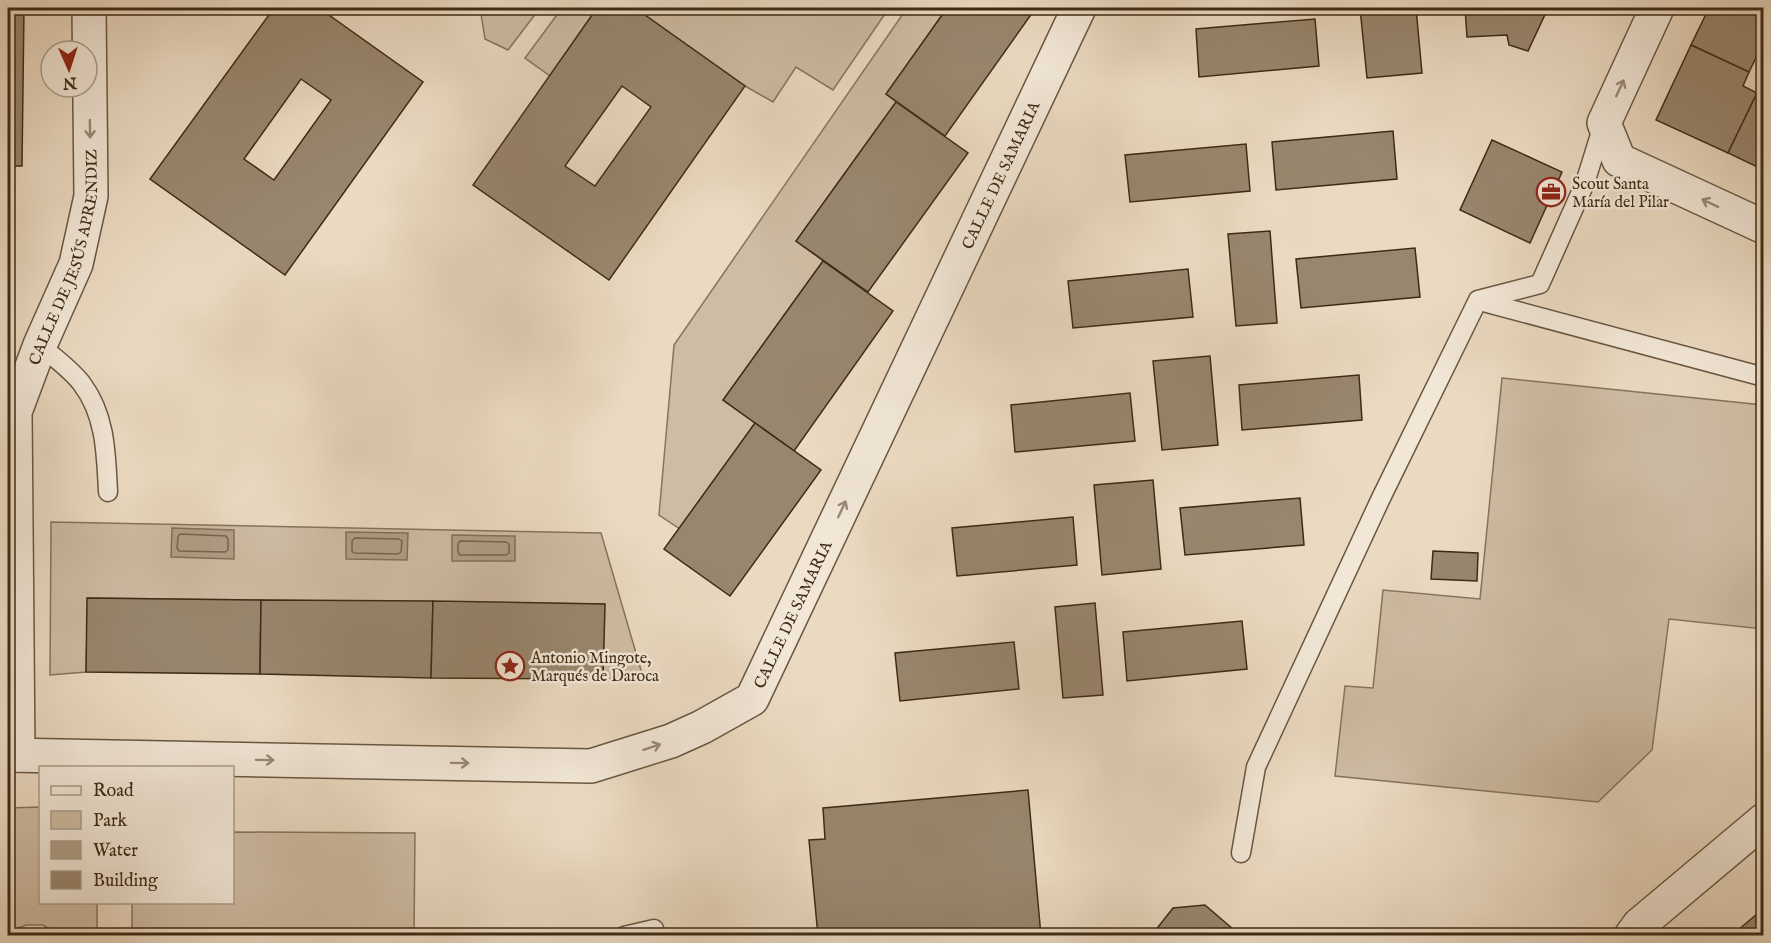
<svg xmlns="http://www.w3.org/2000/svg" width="1771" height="943" font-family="'IM FELL English',serif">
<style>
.green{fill:#cebca4;stroke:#86745c;stroke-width:1.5}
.water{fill:#b09e87;stroke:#827059;stroke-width:1.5}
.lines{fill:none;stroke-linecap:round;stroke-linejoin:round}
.shore{stroke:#77644e;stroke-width:1.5}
.building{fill:#98866e;stroke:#3e2b14;stroke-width:1.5;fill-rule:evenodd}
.lane-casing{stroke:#695740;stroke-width:21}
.street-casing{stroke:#695740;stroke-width:36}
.lane{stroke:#f2e7d7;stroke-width:18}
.street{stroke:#f2e7d7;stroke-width:33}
.oneway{stroke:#988976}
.labels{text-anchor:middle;stroke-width:5;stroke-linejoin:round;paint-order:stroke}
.street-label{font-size:16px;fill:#3e2b14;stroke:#f2e7d7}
.poi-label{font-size:16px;fill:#3e2b14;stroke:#f2e7d7;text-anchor:start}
</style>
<rect width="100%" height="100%" fill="#ebdac2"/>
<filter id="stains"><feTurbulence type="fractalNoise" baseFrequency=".00333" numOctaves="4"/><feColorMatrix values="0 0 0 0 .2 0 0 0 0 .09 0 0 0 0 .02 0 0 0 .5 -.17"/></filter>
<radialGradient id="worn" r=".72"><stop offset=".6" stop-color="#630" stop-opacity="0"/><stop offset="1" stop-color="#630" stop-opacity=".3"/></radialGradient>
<!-- green -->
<g class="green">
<polygon points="480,8 540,8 508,50 485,39"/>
<polygon points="562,8 597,8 550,76 525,58"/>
<polygon points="635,8 889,8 833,90 796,67 773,102 745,86"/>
<polygon points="907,8 947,8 886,94 896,102 796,241 823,261 723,400 755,423 680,529 659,515 674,345"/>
<polygon points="1502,378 1763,405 1763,629 1669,619 1652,750 1598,802 1335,776 1345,686 1373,688 1383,590 1480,599"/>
<polygon points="51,522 601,533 643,677 603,679 604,604 88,598 86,672 50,675"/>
<polygon points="40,807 40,902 97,903 97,935 60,935 43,925 26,925 8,932 8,808"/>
<polygon points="233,832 415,833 414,935 132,935 132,903 232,902"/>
</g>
<!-- water -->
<g class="water">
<polygon points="172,528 234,530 234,559 171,557"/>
<polygon points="346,532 408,533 407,560 346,559"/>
<polygon points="452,535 515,536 515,561 452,561"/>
</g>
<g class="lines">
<!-- shore -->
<g class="shore">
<polygon points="180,534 226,536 228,539 228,550 225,552 179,551 177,548 178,537"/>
<polygon points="355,538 399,539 402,541 401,552 398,554 354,553 352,551 352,541"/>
<polygon points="460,541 506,542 509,544 509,553 506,555 460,555 458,552 458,544"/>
</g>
</g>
<!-- building -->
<g class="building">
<polygon points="8,8 24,8 22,166 8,166"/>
<path d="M274 8H319L423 82 285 275 150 179ZM301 79 331 100 274 180 244 159Z"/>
<path d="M597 8H635L745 86 609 280 473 185ZM622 86 651 107 595 186 565 166Z"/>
<polygon points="947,8 1035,9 945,136 886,94"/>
<polygon points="1360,8 1416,8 1422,73 1367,78"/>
<polygon points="1465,8 1548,8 1528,51 1509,45 1507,35 1467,37"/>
<polygon points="1709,8 1764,8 1764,41 1749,72 1691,45"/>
<polygon points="1315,19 1319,66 1199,77 1196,29"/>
<polygon points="1691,45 1749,72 1743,86 1757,93 1728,153 1656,120"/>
<polygon points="1757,93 1764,96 1764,170 1728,153"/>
<polygon points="896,102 968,153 868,292 796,241"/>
<polygon points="1393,131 1397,179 1276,190 1272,142"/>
<polygon points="1492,140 1562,172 1530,243 1460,210"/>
<polygon points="1246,144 1250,191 1130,202 1125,155"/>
<polygon points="1270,231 1277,323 1236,326 1228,234"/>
<polygon points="1415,248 1420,297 1301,308 1296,259"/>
<polygon points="823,261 893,311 794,451 723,400"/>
<polygon points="1188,269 1193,317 1073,328 1068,281"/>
<polygon points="1210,356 1218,445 1162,450 1153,361"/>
<polygon points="1359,375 1362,420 1242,430 1239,385"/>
<polygon points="1130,393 1135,441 1015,452 1011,405"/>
<polygon points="755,423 821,470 730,596 664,549"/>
<polygon points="1153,480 1161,569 1102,575 1094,485"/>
<polygon points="1300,498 1304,545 1185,555 1180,508"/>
<polygon points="1073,517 1077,565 957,576 952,528"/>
<polygon points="1433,551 1478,553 1477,581 1431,579"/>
<polygon points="87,598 261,600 260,674 86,672"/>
<polygon points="261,600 433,601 431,678 260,674"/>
<polygon points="433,601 605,604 603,679 431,678"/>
<polygon points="1095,603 1103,695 1063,698 1055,607"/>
<polygon points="1242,621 1247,669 1127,681 1123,632"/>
<polygon points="1014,642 1019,689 900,701 895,653"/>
<polygon points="1028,790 1041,936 818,936 809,840 825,839 823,808"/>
<polygon points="1205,905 1241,936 1151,936 1173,908"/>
<polygon points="1764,908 1764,936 1731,936"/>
</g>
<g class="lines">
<!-- lane casing -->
<g class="lane-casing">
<g id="lane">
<polyline points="1480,301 1764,377"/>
<path d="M40 345C53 357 72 370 82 384 106 416 106 454 108 492"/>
<polyline points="1241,853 1256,767 1381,498 1478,300 1540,284 1585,183 1603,125"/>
<polyline points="624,936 654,929"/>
</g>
</g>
<!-- street casing -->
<g class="street-casing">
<g id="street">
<polyline points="1657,8 1604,123 1619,160 1764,227"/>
<path id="s1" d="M8 755 591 766 671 741 702 727 752 699 1079 8"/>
<path id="s2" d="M18 755 15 412 40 345 76 264 91 196 89 8"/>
<polyline points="1631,936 1639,925 1764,820"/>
</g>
</g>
<!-- lane -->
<use href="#lane" class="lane"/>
<!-- street -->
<use href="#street" class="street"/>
</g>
<!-- one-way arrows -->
<defs><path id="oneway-shaft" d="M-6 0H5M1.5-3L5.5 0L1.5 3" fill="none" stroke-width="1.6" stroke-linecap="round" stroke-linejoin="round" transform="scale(1.5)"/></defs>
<g class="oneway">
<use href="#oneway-shaft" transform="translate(1620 88) rotate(-65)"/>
<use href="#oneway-shaft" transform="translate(90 129) rotate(89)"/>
<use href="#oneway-shaft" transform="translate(1710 203) rotate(-155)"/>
<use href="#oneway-shaft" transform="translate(842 509) rotate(-65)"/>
<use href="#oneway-shaft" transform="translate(652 747) rotate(-18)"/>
<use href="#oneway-shaft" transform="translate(265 760) rotate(1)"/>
<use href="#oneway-shaft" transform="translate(460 763) rotate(1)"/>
</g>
<!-- icons -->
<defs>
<g id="office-ring" transform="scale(1.5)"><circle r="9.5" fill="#f2e7d7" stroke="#8f2418" stroke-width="1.5"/><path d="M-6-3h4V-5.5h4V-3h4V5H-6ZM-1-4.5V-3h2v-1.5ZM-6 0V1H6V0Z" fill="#8f2418"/></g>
<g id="sight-ring" transform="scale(1.5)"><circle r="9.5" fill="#f2e7d7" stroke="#8f2418" stroke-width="1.5"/><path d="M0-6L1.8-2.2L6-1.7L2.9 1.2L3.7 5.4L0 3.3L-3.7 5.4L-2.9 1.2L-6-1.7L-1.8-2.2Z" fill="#8f2418"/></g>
</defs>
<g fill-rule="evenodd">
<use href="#office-ring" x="1551" y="192"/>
<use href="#sight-ring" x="510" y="666"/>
</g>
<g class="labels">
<!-- street labels -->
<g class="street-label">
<text dy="6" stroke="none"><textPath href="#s1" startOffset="1338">CALLE DE SAMARIA</textPath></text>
<text dy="6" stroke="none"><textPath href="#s2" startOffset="507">CALLE DE JESÚS APRENDIZ</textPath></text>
<text dy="6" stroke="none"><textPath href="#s1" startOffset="852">CALLE DE SAMARIA</textPath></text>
</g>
<!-- poi labels -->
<g class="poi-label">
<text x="1572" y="189">Scout Santa<tspan x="1572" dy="18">María del Pilar</tspan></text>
<text x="531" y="663">Antonio Mingote,<tspan x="531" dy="18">Marqués de Daroca</tspan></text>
</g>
</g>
<!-- margin -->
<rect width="1771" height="943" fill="none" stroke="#ebdac2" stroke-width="30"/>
<rect x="9" y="9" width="1753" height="925" fill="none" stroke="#3e2b14" stroke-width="3"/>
<rect x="15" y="15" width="1741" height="913" fill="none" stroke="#3e2b14" stroke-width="1.5"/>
<!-- legend -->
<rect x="39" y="766" width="195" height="138" fill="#f2e7d7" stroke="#aa9c89" stroke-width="1.5"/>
<rect x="51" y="786" width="30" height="9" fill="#f2e7d7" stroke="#aa9c89" stroke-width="1.5"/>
<text x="93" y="796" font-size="18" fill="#3e2b14">Road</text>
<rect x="51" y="811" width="30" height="18" fill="#cebca4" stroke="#aa9c89" stroke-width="1.5"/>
<text x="93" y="826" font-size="18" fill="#3e2b14">Park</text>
<rect x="51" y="841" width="30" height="18" fill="#b09e87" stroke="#aa9c89" stroke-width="1.5"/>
<text x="93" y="856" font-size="18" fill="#3e2b14">Water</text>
<rect x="51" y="871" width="30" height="18" fill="#98866e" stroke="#aa9c89" stroke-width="1.5"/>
<text x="93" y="886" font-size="18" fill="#3e2b14">Building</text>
<!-- north arrow -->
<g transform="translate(69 69) rotate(177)"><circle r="28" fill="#f2e7d7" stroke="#aa9c89" stroke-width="1.5"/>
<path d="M0-4.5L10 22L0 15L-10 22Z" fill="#8f2418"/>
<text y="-9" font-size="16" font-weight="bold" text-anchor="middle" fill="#3e2b14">N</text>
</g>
<rect width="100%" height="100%" filter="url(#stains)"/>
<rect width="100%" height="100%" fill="url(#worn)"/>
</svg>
